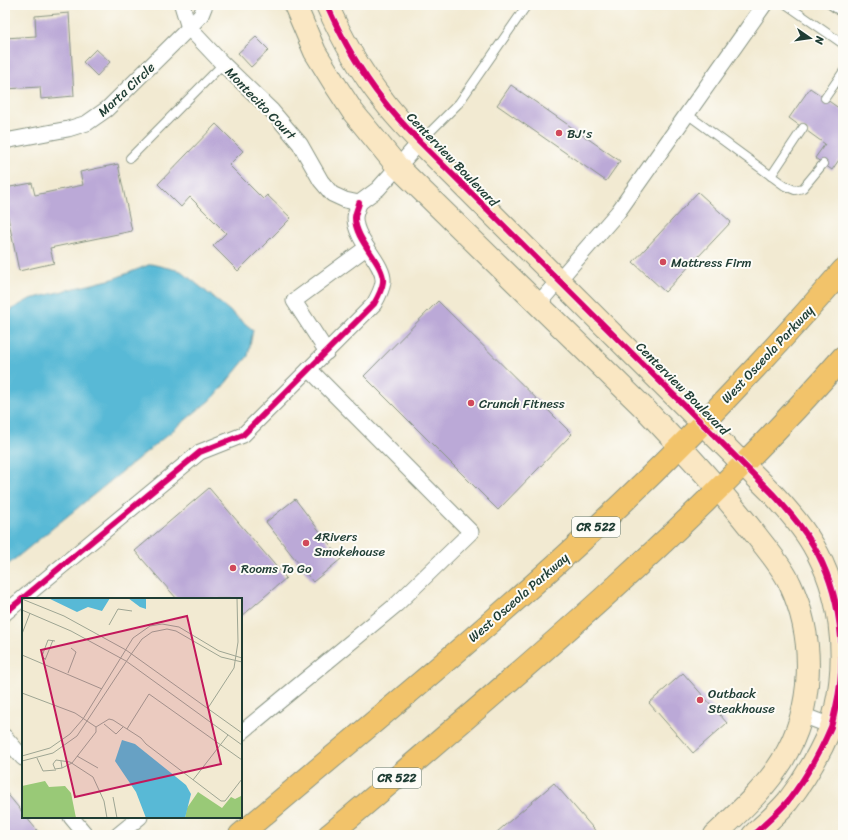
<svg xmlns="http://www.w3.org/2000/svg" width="848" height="840" font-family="Sriracha,sans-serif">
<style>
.water{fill:#58b9d6;stroke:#3c7b85}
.building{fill:#bba9d7}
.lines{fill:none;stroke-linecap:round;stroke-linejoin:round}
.lane-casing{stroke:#889483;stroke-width:10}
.street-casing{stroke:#889483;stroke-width:17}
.secondary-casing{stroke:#889483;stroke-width:24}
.primary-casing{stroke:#889483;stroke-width:24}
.lane{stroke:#fff;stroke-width:8}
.street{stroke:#fff;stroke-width:15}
.secondary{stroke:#fae7c3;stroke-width:22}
.primary{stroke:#f2c36a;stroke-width:22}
.cycleway-casing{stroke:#fdfcf7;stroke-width:8}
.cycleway{stroke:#d6006c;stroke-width:6}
.poi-dot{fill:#d1495b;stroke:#fdfcf7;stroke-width:1.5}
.labels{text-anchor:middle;stroke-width:4;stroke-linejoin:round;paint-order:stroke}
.shield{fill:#fdfcf7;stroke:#62766e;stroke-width:1}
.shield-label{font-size:12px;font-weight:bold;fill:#1f3d34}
.street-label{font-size:13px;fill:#1f3d34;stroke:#fdfcf7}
.poi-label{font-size:13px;fill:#1f3d34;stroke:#fdfcf7;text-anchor:start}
.inset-road{fill:none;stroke:#9ea593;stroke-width:1}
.view{fill:#c2185b;fill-opacity:0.15;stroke:#c2185b;stroke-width:2}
.inset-edge{fill:none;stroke:#1f3d34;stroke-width:2}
</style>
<rect width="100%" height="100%" fill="#fdfcf7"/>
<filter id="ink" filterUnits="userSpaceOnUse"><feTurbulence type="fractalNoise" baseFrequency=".025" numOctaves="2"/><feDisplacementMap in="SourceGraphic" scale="8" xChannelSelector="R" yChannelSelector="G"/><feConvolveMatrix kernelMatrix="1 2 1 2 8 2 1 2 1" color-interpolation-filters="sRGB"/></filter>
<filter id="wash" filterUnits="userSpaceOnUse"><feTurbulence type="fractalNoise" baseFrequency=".012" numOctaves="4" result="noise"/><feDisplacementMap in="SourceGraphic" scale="16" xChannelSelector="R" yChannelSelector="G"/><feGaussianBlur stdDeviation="0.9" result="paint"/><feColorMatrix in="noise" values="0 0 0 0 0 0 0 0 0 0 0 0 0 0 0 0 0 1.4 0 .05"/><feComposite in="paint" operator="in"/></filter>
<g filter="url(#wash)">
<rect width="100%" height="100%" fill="#f2ead2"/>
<!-- water -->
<polygon class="water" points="151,264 181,271 253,330 248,356 215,396 5,567 5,313 30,299 113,279"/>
<g id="blocks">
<!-- building -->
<g class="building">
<polygon points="69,13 74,96 41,99 40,87 5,89 5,38 36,36 35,16"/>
<polygon points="256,37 269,50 251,67 238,53"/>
<polygon points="96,49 110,62 97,76 83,62"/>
<polygon points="511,85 620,161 606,181 497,105"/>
<polygon points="810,88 843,111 843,154 832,170 815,158 825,144 789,118"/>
<polygon points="216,124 243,151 229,165 263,199 267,195 291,218 238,271 213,246 226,233 190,197 181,207 158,184"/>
<polygon points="118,164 132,231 50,248 54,263 19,271 5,203 5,188 32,183 35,195 83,185 80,172"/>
<polygon points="698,192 731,222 665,292 633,262"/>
<polygon points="438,301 572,434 498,510 364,376"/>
<polygon points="209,488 286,578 241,617 241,599 177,599 135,551"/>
<polygon points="295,499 341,559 313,582 266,522"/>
<polygon points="683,673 727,723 693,753 649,703"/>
<polygon points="554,783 599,835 500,835 497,832"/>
<polygon points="5,791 23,813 23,817 26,817 41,835 5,835"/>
</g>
</g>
</g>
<g filter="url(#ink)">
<use href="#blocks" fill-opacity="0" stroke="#889483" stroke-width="1"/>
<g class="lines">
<!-- lane casing -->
<g class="lane-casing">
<g id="lane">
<polyline points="787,5 843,44"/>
<polyline points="831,5 843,13"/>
<polyline points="825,98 843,72"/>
<polyline points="687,114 785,186 795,190 803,188 823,164"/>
<polyline points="421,141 459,103 527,5"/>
<polyline points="130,158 223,64"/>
<polyline points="771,176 803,128"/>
</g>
</g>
<!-- street casing -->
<g class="street-casing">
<g id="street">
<polyline points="182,5 189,28 223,64 272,111 300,144 321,181 332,194 345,200 359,203"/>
<polyline points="5,141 68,129 87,123 107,109 189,28 201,15 205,5"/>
<polyline points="359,203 378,189 420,142"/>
<polyline points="538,304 618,212 764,5"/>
<polyline points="327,352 294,301 366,248"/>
<path d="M5 613 200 452 243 435 374 304C378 297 382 290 383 282 385 264 355 241 355 218 355 213 358 208 359 203"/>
<polyline points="802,715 831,726"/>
<polyline points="241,733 397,604 471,532 309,369"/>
<polyline points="5,737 23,758"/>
<polyline points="71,817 86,835"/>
<polyline points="118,835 140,817"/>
</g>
</g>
<!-- secondary casing -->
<g class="secondary-casing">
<g id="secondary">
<path d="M295 5 315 52 336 86 353 112 397 166 646 410C684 450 722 491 756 535 768 551 782 566 790 584 816 639 814 709 782 761 764 790 739 812 715 835"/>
<path d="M327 5C342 39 360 71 383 100 394 115 407 128 420 142L772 493C787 509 802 526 813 545 841 593 848 654 836 707 834 714 833 721 831 727 820 753 805 779 788 801 778 813 765 824 753 835"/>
</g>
</g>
<!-- primary casing -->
<g class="primary-casing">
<g id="primary">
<path d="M240 835C360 733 483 633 599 525 685 445 766 359 843 270"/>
<path d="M329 835C507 684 689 533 843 357"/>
</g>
</g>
<!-- lane -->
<use href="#lane" class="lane"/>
<!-- street -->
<use href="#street" class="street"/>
<!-- secondary -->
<use href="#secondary" class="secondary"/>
<!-- primary -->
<use href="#primary" class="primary"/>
<!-- cycleway casing -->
<g class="cycleway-casing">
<g id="cycleway">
<path d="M327 5C342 39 360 71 383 100 394 115 407 128 420 142L772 493C787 509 802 526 813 545 841 593 848 654 836 707 834 714 833 721 831 727 820 753 805 779 788 801 778 813 765 824 753 835"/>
<path d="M5 613 200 452 243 435 374 304C378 297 382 290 383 282 385 264 355 241 355 218 355 213 358 208 359 203"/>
</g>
</g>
<!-- cycleway -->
<use href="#cycleway" class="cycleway"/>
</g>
</g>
<!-- markers -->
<g class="poi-dot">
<circle cx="559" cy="133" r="4"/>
<circle cx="663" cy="262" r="4"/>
<circle cx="471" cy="403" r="4"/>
<circle cx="306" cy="543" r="4"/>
<circle cx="233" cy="568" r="4"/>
<circle cx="700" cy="700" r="4"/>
</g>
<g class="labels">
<!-- shield labels -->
<g class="shield">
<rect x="572" y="517" width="48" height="20" rx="3"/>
<rect x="373" y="768" width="48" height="20" rx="3"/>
</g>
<g class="shield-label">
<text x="596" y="531">CR 522</text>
<text x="397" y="782">CR 522</text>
</g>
<!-- street labels -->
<g class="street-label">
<text transform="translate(126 89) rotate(-43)" y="5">Marta Circle</text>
<text transform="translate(261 103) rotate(46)" y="5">Montecito Court</text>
<text transform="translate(453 159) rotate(46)" y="5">Centerview Boulevard</text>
<text transform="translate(767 354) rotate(-47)" y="5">West Osceola Parkway</text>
<text transform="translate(683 388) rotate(45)" y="5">Centerview Boulevard</text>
<text transform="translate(518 597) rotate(-41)" y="5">West Osceola Parkway</text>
</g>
<!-- poi labels -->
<g class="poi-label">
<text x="567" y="138">BJ's</text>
<text x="671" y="267">Mattress Firm</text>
<text x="479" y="408">Crunch Fitness</text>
<text x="314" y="541">4Rivers<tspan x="314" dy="15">Smokehouse</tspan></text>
<text x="241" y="573">Rooms To Go</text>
<text x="708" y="698">Outback<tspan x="708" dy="15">Steakhouse</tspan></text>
</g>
</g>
<!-- overview -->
<g transform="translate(22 598)">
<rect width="220" height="220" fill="#f2ead2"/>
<path d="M23 183 27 189 43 188 49 195 54 220H0V188ZM176 194 200 210 209 199 213 201 219 198 220 220H163L165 210Z" fill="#99c977"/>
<path d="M26 0H88L80 13 66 9 55 14ZM106 0H124V11L118 9ZM100 142 113 146 164 187 169 196 163 220H124L114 194 93 163Z" fill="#58b9d6"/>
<path class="inset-road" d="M0 1 42 18 104 52 220 135M0 12 49 33 104 63 220 147M87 27 96 11 110 13M0 36 8 15M0 57 80 91M23 61 20 58 26 42 33 43M23 62 31 42M46 75 54 54 49 50M0 95 53 115 74 129M186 110 212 70 216 44 215 0M82 126 94 136 101 129M74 129 87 121 91 122 119 140 124 146 199 203H203L220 181M105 131 127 96 220 162M0 158 28 150 48 136 61 121 111 40 128 28 140 26 157 29 197 53 220 60M55 158 76 170M15 160 21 173 34 172M0 163 31 155 55 138 110 55 120 41 130 34 145 31 154 33 199 59 220 64M39 163 40 170 33 171 31 166 34 162 48 164 71 179 82 203 85 220M40 170 50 165 74 134V129M171 182 206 137M91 199 95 220"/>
<path class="view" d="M165 18 199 166 53 199 19 52Z"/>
<rect width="220" height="220" class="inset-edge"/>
</g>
<!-- margin -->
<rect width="848" height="840" fill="none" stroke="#fdfcf7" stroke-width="20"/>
<!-- north arrow -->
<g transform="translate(810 38) rotate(103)" stroke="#fdfcf7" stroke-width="3" paint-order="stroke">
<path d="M0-3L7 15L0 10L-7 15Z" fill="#1f3d34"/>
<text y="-6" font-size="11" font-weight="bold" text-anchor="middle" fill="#1f3d34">N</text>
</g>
</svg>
